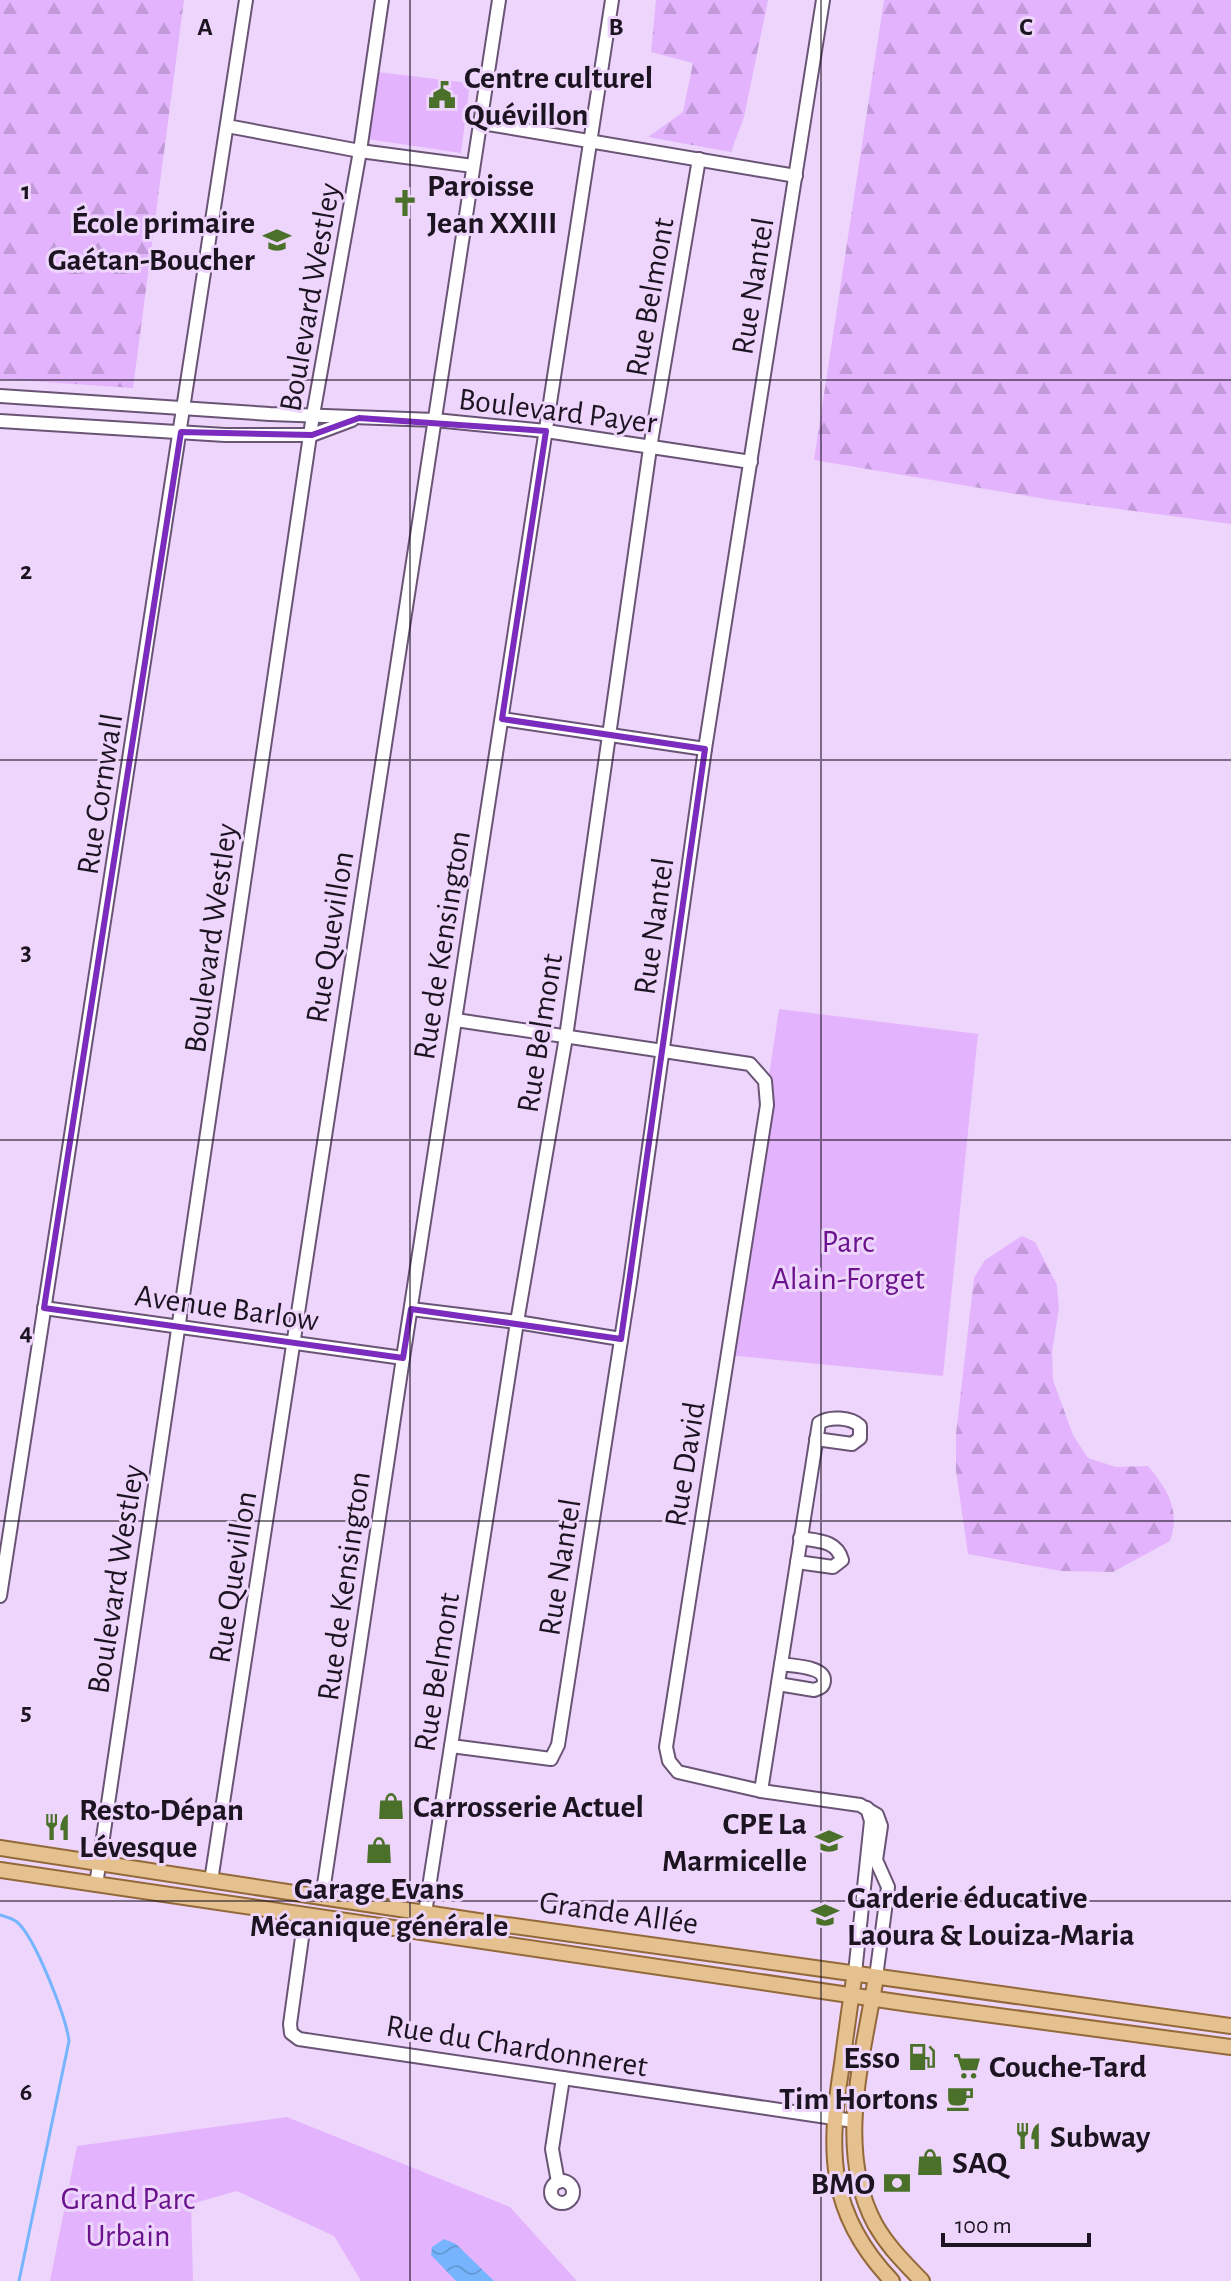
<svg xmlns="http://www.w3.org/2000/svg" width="1231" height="2281" font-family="'Alegreya Sans',sans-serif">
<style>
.forest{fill:url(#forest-firs)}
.green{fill:#e3b4fd}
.water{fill:url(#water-waves)}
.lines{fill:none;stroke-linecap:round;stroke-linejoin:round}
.stream{stroke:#76b5fe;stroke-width:3}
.minor-casing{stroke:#695475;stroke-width:16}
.major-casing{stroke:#936939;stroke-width:18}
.minor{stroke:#fff;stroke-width:12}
.major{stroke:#e4c18f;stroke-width:14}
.marked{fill:none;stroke:#7b2cbf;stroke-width:6;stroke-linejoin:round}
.grid{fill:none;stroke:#1d1422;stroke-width:2;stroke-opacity:0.55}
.labels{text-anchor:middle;stroke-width:6;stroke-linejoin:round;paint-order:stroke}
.poi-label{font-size:32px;font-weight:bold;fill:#1d1422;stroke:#eed5fc;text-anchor:start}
.street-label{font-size:32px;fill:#1d1422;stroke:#eed5fc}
.park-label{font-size:32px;fill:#6a138d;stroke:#eed5fc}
.grid-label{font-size:26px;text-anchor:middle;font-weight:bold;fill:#1d1422;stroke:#eed5fc;stroke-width:6;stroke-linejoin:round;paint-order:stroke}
</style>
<defs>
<pattern id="forest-firs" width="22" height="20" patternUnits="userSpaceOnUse" patternTransform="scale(2)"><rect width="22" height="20" fill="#e3b4fd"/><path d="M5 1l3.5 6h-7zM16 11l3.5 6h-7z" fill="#c29ad9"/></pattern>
<pattern id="water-waves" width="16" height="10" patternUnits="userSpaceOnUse" patternTransform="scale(2)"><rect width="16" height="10" fill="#76b5fe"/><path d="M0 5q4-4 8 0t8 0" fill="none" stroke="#669bd9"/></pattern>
</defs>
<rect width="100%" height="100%" fill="#eed5fc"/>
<!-- forest -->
<g class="forest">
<polygon points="0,0 184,0 133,388 0,379"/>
<polygon points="656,0 768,0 744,117 731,152 648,137 683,112 693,63 651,52"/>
<polygon points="884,0 1231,0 1231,524 1051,500 814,460"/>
<path d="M1022 1236 1035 1242 1057 1285 1059 1308 1052 1352 1053 1380 1073 1435 1088 1458 1116 1467 1148 1466C1167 1489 1181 1510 1170 1541L1113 1572 1061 1571 968 1554 956 1471V1434L974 1278 985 1260Z"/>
</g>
<!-- green -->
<g class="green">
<polygon points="377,72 470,83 461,153 367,139"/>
<polygon points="779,1009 978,1034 943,1376 727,1355"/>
<polygon points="287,2117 510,2207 577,2281 361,2281 334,2236 237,2191 191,2204 193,2281 50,2281 77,2146"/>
</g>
<!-- water -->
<polygon class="water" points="444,2239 456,2244 494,2281 456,2281 431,2255 432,2247"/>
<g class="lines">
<!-- stream -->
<path class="stream" d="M0 1915C6 1917 12 1918 17 1922 35 1937 66 2017 69 2041L19 2281"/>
<!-- minor casing -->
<g class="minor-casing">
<g id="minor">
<polyline points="482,123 796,176"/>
<polyline points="227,126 360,151 473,166"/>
<polyline points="0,396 270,414 435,420 546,431 751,462"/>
<polyline points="0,421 225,435 312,435 352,420"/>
<polyline points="502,719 705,749"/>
<polyline points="456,1020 750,1064 765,1081 767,1105 666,1747 669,1761 678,1772 761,1791 860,1805 877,1815 881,1826 876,1860 888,1887 876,1977"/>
<polyline points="44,1308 403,1358"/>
<polyline points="411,1309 517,1322 621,1339"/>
<path d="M797 1562 833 1567 842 1560C837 1540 817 1541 800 1538"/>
<polyline points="0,1596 246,0"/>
<path d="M778 1684 814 1690C819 1688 823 1688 824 1681 825 1666 791 1666 781 1664"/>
<polyline points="451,1746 551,1759 558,1745 630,1282 705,749 823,0"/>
<path d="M761 1791 819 1423C829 1416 851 1417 860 1426V1438L852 1444 816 1439"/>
<polyline points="211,1881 499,0"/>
<polyline points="96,1885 313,415 360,151 382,0"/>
<polyline points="322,1898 403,1358 612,0"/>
<polyline points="425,1913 517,1322 566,1037 650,448 699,159"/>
<polyline points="305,1916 290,2024 291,2033 299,2039 854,2121"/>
<polyline points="855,1973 871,1821 867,1808"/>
<circle cx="562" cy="2192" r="11"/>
<polyline points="558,2182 552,2149 563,2078"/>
</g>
</g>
<!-- major casing -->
<g class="major-casing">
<g id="major">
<polyline points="0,1848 478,1921 1231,2026"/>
<polyline points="0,1870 910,2004 1231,2047"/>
<path d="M855 1973C850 2003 846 2034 842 2064 828 2151 827 2213 892 2281"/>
<path d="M876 1977C863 2056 835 2150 875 2224 888 2247 905 2263 922 2281"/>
</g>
</g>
<!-- minor -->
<use href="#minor" class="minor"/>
<!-- major -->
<use href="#major" class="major"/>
</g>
<!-- marked area -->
<path class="marked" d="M359 418 546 431 502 719 705 749 621 1339 411 1309 403 1358 44 1308 181 432 312 435Z"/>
<!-- grid -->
<path class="grid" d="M410 0V2281M821 0V2281M0 380H1231M0 760H1231M0 1140H1231M0 1521H1231M0 1901H1231"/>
<!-- icons -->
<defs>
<g id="civic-bare" transform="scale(2.16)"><path d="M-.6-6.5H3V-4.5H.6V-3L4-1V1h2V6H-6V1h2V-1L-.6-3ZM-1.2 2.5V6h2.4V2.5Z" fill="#4a702a" stroke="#eed5fc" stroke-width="2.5" paint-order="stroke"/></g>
<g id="church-bare" transform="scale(2.16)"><path d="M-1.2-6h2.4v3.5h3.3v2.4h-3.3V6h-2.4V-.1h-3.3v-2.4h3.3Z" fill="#4a702a" stroke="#eed5fc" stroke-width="2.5" paint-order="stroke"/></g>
<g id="school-bare" transform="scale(2.16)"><path d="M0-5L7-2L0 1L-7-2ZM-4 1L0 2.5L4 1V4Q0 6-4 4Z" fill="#4a702a" stroke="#eed5fc" stroke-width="2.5" paint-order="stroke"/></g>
<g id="shop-bare" transform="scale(2.16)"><path d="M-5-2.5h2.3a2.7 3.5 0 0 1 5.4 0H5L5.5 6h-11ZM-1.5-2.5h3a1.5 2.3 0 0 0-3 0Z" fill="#4a702a" stroke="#eed5fc" stroke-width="2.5" paint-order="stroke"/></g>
<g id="restaurant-bare" transform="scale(2.16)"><path d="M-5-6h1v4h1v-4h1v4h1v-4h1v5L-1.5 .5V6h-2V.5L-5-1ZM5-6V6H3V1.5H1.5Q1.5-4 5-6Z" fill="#4a702a" stroke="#eed5fc" stroke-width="2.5" paint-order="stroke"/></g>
<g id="fuel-bare" transform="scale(2.16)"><path d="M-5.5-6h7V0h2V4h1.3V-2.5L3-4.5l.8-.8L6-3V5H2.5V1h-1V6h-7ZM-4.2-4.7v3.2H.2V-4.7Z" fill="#4a702a" stroke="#eed5fc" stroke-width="2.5" paint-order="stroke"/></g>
<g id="supermarket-bare" transform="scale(2.16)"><path d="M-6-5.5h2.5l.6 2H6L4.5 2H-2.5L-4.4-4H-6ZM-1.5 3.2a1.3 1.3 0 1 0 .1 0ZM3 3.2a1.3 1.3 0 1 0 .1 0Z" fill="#4a702a" stroke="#eed5fc" stroke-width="2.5" paint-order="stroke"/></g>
<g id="cafe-bare" transform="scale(2.16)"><path d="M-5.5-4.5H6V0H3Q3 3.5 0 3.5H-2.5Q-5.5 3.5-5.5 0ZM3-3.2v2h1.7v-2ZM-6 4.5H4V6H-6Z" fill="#4a702a" stroke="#eed5fc" stroke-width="2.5" paint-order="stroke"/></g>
<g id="bank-bare" transform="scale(2.16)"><path d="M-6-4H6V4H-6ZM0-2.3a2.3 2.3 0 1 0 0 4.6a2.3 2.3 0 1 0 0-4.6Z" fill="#4a702a" stroke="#eed5fc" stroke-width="2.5" paint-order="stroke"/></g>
</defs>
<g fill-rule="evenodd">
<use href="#civic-bare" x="442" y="95"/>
<use href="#church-bare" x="405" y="203"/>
<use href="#school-bare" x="277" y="240"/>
<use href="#shop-bare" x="391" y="1806"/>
<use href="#restaurant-bare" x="57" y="1827"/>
<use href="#school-bare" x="829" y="1841"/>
<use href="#shop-bare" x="379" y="1850"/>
<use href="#school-bare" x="825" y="1915"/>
<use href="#fuel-bare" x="922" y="2057"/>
<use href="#supermarket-bare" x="967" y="2066"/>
<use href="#cafe-bare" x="960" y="2098"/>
<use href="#restaurant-bare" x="1028" y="2136"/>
<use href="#shop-bare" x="930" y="2162"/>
<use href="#bank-bare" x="897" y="2183"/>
</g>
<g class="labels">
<!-- poi labels -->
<g class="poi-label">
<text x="464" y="88">Centre culturel<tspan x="464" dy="37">Quévillon</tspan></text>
<text x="427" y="196">Paroisse<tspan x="427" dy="37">Jean XXIII</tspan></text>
<text x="255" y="233" text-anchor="end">École primaire<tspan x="255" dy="37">Gaétan-Boucher</tspan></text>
<text x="413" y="1817">Carrosserie Actuel</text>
<text x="79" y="1820">Resto-Dépan<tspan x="79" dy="37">Lévesque</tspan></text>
<text x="807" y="1834" text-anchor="end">CPE La<tspan x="807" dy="37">Marmicelle</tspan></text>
<text x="379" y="1899" text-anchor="middle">Garage Evans<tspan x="379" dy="37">Mécanique générale</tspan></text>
<text x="847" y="1908">Garderie éducative<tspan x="847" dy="37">Laoura &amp; Louiza-Maria</tspan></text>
<text x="900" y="2068" text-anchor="end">Esso</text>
<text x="989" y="2077">Couche-Tard</text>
<text x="938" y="2109" text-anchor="end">Tim Hortons</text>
<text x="1050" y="2147">Subway</text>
<text x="952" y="2173">SAQ</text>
<text x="875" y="2194" text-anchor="end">BMO</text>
</g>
<!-- street labels -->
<g class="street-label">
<text transform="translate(752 286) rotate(-81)" y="11">Rue Nantel</text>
<text transform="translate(309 297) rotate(-80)" y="11">Boulevard Westley</text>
<text transform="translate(649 297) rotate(-80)" y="11">Rue Belmont</text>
<text transform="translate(558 410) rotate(7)" y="11">Boulevard Payer</text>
<text transform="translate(99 794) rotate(-81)" y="11">Rue Cornwall</text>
<text transform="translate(653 926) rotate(-82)" y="11">Rue Nantel</text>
<text transform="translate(329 937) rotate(-81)" y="11">Rue Quevillon</text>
<text transform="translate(210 938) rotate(-82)" y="11">Boulevard Westley</text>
<text transform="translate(441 945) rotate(-81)" y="11">Rue de Kensington</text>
<text transform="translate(539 1033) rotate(-81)" y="11">Rue Belmont</text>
<text transform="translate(227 1307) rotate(8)" y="11">Avenue Barlow</text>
<text transform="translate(684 1464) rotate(-81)" y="11">Rue David</text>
<text transform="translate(559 1567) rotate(-81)" y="11">Rue Nantel</text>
<text transform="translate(232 1577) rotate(-81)" y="11">Rue Quevillon</text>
<text transform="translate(115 1579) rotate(-81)" y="11">Boulevard Westley</text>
<text transform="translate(343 1586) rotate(-82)" y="11">Rue de Kensington</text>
<text transform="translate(436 1672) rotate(-81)" y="11">Rue Belmont</text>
<text transform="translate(619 1912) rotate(8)" y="11">Grande Allée</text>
<text transform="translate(517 2045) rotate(9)" y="11">Rue du Chardonneret</text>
</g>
<!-- park labels -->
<g class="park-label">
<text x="848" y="1252">Parc<tspan x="848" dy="37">Alain-Forget</tspan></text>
<text x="128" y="2209">Grand Parc<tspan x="128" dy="37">Urbain</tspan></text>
</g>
</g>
<g class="grid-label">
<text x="205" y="35">A</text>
<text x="616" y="35">B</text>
<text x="1026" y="35">C</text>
<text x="26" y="199">1</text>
<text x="26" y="579">2</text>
<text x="26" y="960">3</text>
<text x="26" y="1340">4</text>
<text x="26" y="1720">5</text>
<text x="26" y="2100">6</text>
</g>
<!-- scale -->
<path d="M943 2233v12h146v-12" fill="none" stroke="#1d1422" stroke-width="4"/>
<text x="955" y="2233" font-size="24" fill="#1d1422" stroke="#eed5fc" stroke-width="6" paint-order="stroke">100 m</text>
</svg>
